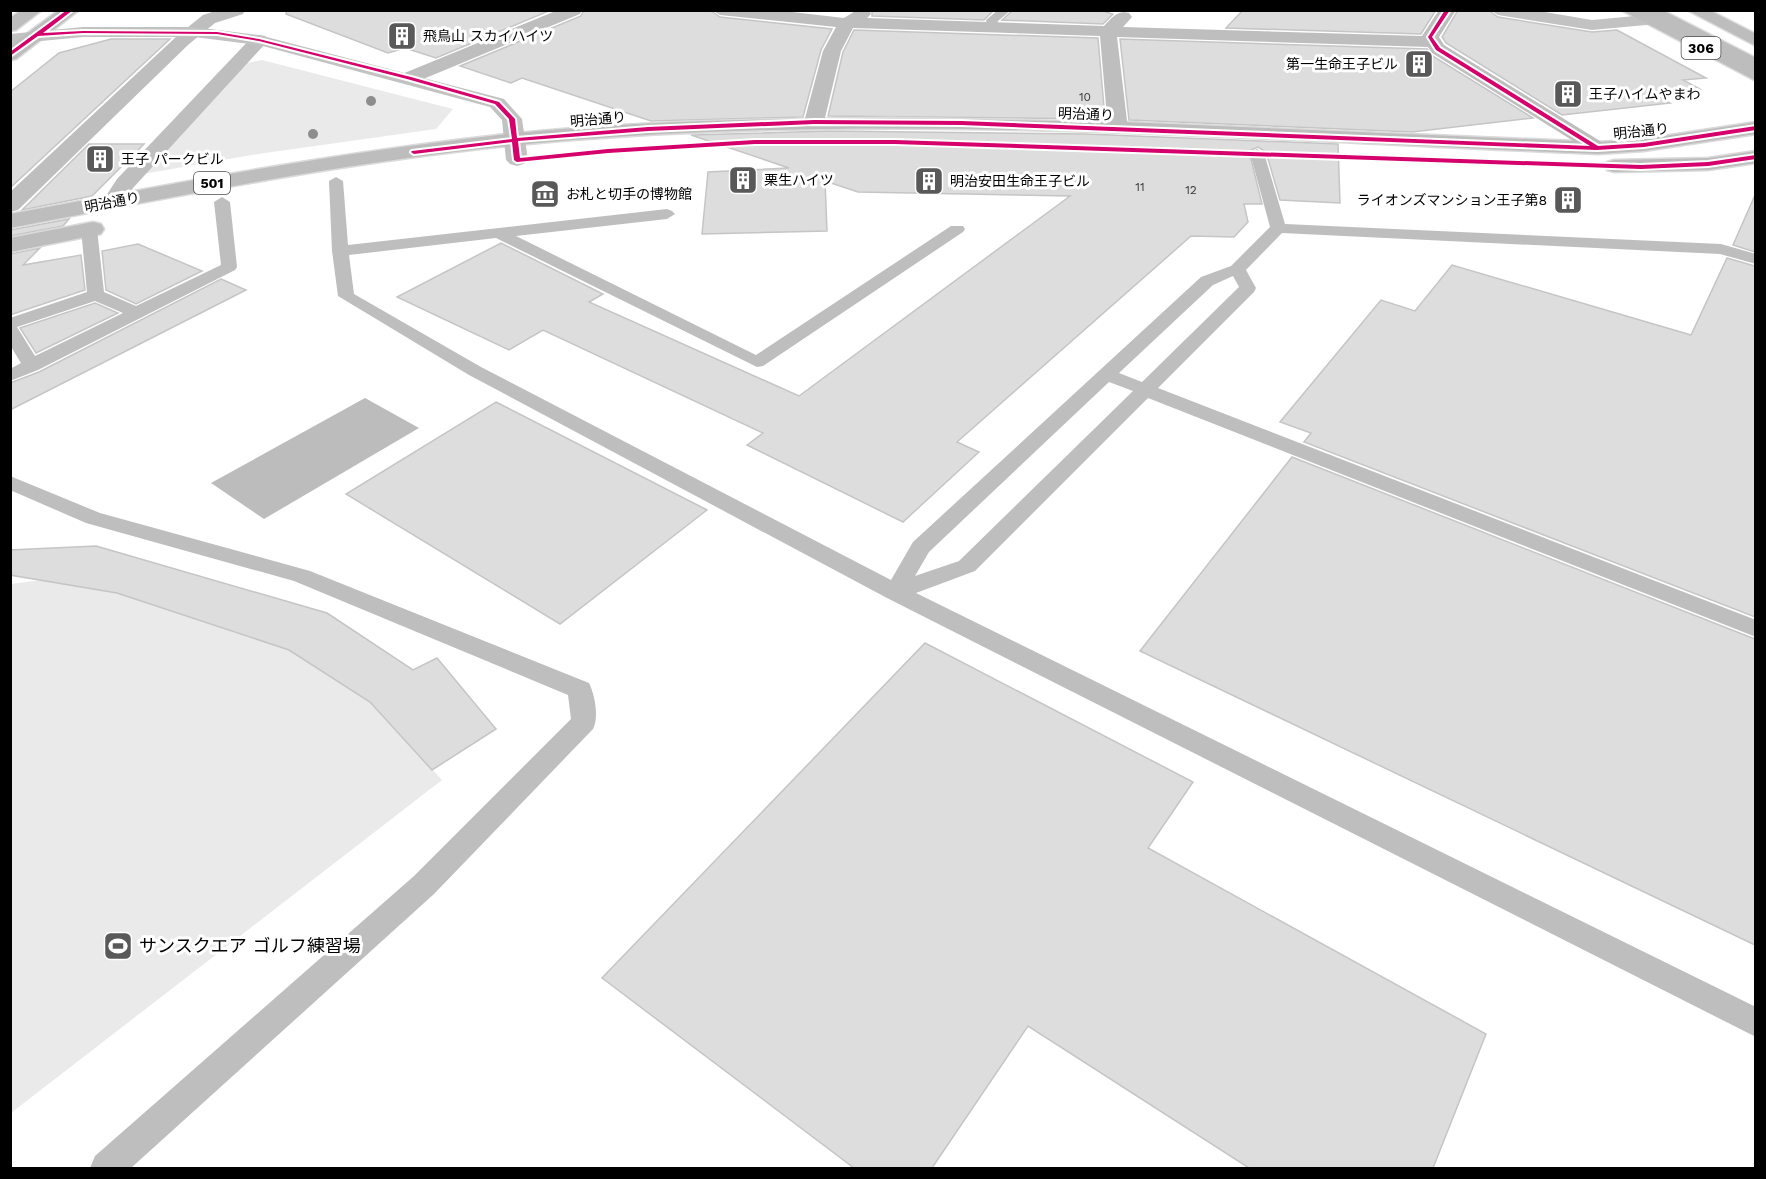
<svg xmlns="http://www.w3.org/2000/svg" width="1766" height="1179" font-family="'Work Sans','Noto Sans JP',sans-serif">
<style>
.green{fill:#eaeaea}
.water{fill:#bcbcbc}
.building{fill:#ddd;stroke:#c5c5c5;stroke-width:1.5}
.lines{fill:none;stroke-linecap:round;stroke-linejoin:round}
.primary-casing{stroke:#dbdbdb;stroke-width:3}
.highway-casing{stroke:#dbdbdb;stroke-width:3}
.lane{fill:#bebebe;fill-rule:evenodd}
.street{fill:#bebebe;fill-rule:evenodd}
.secondary{fill:#c2c2c2;fill-rule:evenodd}
.primary{fill:#bdbdbd;fill-rule:evenodd}
.highway{fill:#bdbdbd;fill-rule:evenodd}
.cycleway-casing{stroke:#fff;stroke-width:4}
.cycleway{fill:#d6006c;fill-rule:evenodd}
.tree{fill:#8d8d8d}
.labels{text-anchor:middle;stroke-width:6;stroke-linejoin:round;paint-order:stroke}
.number-label{font-size:12px;fill:#373737}
.far-poi-label{font-size:14px;fill:#000;stroke:#fff;text-anchor:start}
.shield{fill:#fff;stroke:#4c4c4c;stroke-width:1.5}
.shield-label{font-size:14px;font-weight:bold;fill:#000}
.far-street-label{font-size:14px;fill:#000;stroke:#fff}
.near-poi-label{font-size:18px;fill:#000;stroke:#fff;text-anchor:start}
</style>
<rect width="100%" height="100%" fill="#fff"/>
<!-- green -->
<g class="green">
<polygon points="262,60 453,109 436,129 258,154 143,174 246,63"/>
<polygon points="42,580 117,593 289,650 370,702 442,780 11,1113 11,584"/>
</g>
<!-- water -->
<polygon class="water" points="365,398 419,428 264,519 211,483"/>
<!-- building -->
<g class="building">
<polygon points="287,10 551,10 436,58 405,48 388,53 286,14"/>
<polygon points="584,10 710,10 720,17 832,29 821,50 803,117 651,121 522,78 511,83 460,66 581,16"/>
<polygon points="872,10 994,10 984,20 872,16"/>
<polygon points="1013,10 1099,10 1113,14 1103,24 1002,20"/>
<polygon points="1243,10 1436,10 1421,34 1226,28"/>
<polygon points="1458,10 1488,10 1498,17 1592,32 1617,30 1706,78 1683,80 1700,89 1655,95 1670,103 1562,115 1446,43 1442,37"/>
<polygon points="854,30 1098,38 1105,119 828,116 843,52"/>
<polygon points="111,39 170,39 10,188 10,92 59,53"/>
<polygon points="1120,39 1427,49 1431,55 1533,118 1412,132 1129,120"/>
<polygon points="829,131 1085,134 1338,144 1340,203 1280,200 1266,152 1258,147 1249,151 1262,204 1244,204 1248,222 1234,237 1191,236 957,442 979,452 903,522 747,445 763,433 543,330 509,350 397,297 501,243 603,294 589,302 799,396 1070,196 858,192 825,181 827,231 702,234 708,172 789,168 691,135"/>
<polygon points="89,144 144,144 92,196 22,210"/>
<polygon points="1755,195 1755,252 1733,245"/>
<polygon points="69,219 63,226 10,236 10,230"/>
<polygon points="138,244 202,271 136,304 106,290 102,251"/>
<polygon points="40,248 23,265 81,255 85,290 10,315 10,254"/>
<polygon points="1727,258 1755,266 1755,617 1304,442 1311,433 1280,422 1381,300 1415,311 1452,265 1691,335"/>
<polygon points="221,279 246,290 10,410 10,383 39,372"/>
<polygon points="95,303 118,313 36,353 20,328"/>
<polygon points="496,402 707,510 560,624 346,494"/>
<polygon points="1292,457 1755,639 1755,945 1140,651"/>
<polygon points="96,546 327,613 413,670 437,658 496,729 432,770 370,702 289,650 117,593 10,575 10,550"/>
<polygon points="925,643 1193,782 1148,848 1486,1034 1433,1168 1249,1168 1028,1026 932,1168 854,1168 602,978"/>
</g>
<g class="lines">
<!-- primary casing -->
<g class="primary-casing">
<g id="primary">
<polygon points="1621,10 1643,10 1756,68 1756,81"/>
<polygon points="1687,10 1709,10 1756,34 1756,46"/>
<path d="M889 118 1125 122 1598 142 1644 139 1756 122V134L1644 151 1598 154C1257 140 914 113 573 140 383 155 197 192 10 228V214C170 184 329 154 490 136 622 121 756 119 889 118Z"/>
<polygon points="1756,151 1756,163 1708,170 1614,172 1607,170 1603,166 1607,162 1614,160 1708,158"/>
<polygon points="93,222 101,224 104,229 101,234 10,252 10,238"/>
</g>
</g>
<!-- highway casing -->
<g class="highway-casing">
<g id="highway">
<polygon points="22,10 42,10 16,30 10,31 10,18"/>
<polygon points="59,10 79,10 16,59 10,60 10,46"/>
<polygon points="1640,10 1662,10 1756,58 1756,71"/>
</g>
</g>
<!-- lane -->
<g class="lane">
<polygon points="998,10 1011,10 998,21 996,31 988,31 986,20"/>
<path d="M1257 149 1264 153 1285 224 1721 244 1756 254V264L1720 254 1282 233 1246 270 1256 288 1254 292 1158 388 1756 620V637L1148 398 975 571 916 593 1756 1007V1037L887 598 469 375 338 296 332 251 329 181 336 177 343 181 348 245 667 209 672 211 675 214 667 219 516 236 756 355 951 226H963L965 229 963 232 763 366 757 367 496 238 349 255 354 294 481 367 891 580 913 542 1201 277 1231 266 1270 227 1250 153ZM1233 276 1239 287 1142 382 1119 373 1213 285ZM1109 382 1133 391 959 561 915 576 929 552Z"/>
<path d="M222 197 230 202 237 267 235 270 38 370 10 381V369L21 363 10 345V318L87 292 81 229 83 226 89 224 97 229 104 292 136 306 221 265 214 202ZM95 301 123 313 35 356 17 327Z"/>
<path d="M10 476 100 513 310 571 589 683C595 695 599 717 593 729L434 894 131 1168H90L95 1156 414 876 571 719 568 695 294 581 86 523 10 490Z"/>
</g>
<!-- street -->
<g class="street">
<polygon points="218,10 245,10 243,14 215,23 189,44 18,210 10,212 10,192 177,36 203,15"/>
<polygon points="558,10 582,10 580,14 416,82 402,82 400,78 402,74"/>
<path d="M712 10H775L844 18 857 10H869L871 14 867 18 1104 26C1112 18 1117 10 1129 13L1132 17 1123 27 1422 36 1439 10H1456L1439 37 1444 45 1605 144 1608 148 1605 152 1598 154 1591 152 1432 53 1428 47 1117 37 1128 129 1125 133H1111L1108 129 1100 36 853 28 841 51 824 122 821 126H807L804 122 823 51 836 27 720 15Z"/>
<polygon points="259,35 265,36 268,40 265,44 133,188 121,207 113,209 105,207 102,202 117,179 253,36"/>
</g>
<!-- secondary -->
<g class="secondary">
<polygon points="1490,10 1533,10 1592,20 1646,15 1652,16 1655,20 1652,24 1646,25 1592,30 1498,15"/>
<polygon points="83,27 194,27 259,35 504,99 522,119 528,160 524,164 517,166 510,164 506,160 502,120 490,107 259,45 194,37 83,37 10,44 10,34"/>
</g>
<!-- primary -->
<use href="#primary" class="primary"/>
<!-- highway -->
<use href="#highway" class="highway"/>
<!-- cycleway casing -->
<g class="cycleway-casing">
<polygon id="cycleway" points="67,10 73,10 43,33 83,31 217,32 259,39 411,77 499,102 515,119 517,138 648,127 814,120 962,121 1590,146 1436,50 1428,37 1445,10 1450,10 1432,37 1440,48 1598,146 1644,143 1756,126 1756,130 1644,147 1597,150 962,125 814,124 648,131 518,141 520,158 608,149 755,140 895,140 1641,165 1708,162 1756,155 1756,159 1708,166 1641,169 895,144 755,144 608,153 517,162 514,160 512,142 414,154 411,152 412,151 512,139 509,119 495,104 407,79 259,41 217,34 83,33 38,36 10,56 10,52"/>
</g>
<!-- cycleway -->
<use href="#cycleway" class="cycleway"/>
</g>
<!-- trees -->
<g class="tree">
<circle cx="371" cy="101" r="5"/>
<circle cx="313" cy="134" r="5"/>
</g>
<!-- icons -->
<defs>
<g id="building-square" transform="scale(1.5)"><rect x="-9" y="-9" width="18" height="18" rx="4" fill="#595959" stroke="#fff"/><path d="M-4-6H4V6H1V3H-1V6H-4ZM-2.5-4.3h1.7v1.8h-1.7ZM.8-4.3h1.7v1.8H.8ZM-2.5-1h1.7V.8h-1.7ZM.8-1h1.7V.8H.8Z" fill="#fff"/></g>
<g id="museum-square" transform="scale(1.5)"><rect x="-9" y="-9" width="18" height="18" rx="4" fill="#595959" stroke="#fff"/><path d="M0-6L6-3V-2H-6V-3ZM-5-1h2V3h-2ZM-1-1h2V3h-2ZM3-1h2V3H3ZM-6 4H6V6H-6Z" fill="#fff"/></g>
<g id="stadium-square" transform="scale(1.5)"><rect x="-9" y="-9" width="18" height="18" rx="4" fill="#595959" stroke="#fff"/><path d="M0-5a6.5 5 0 1 0 0 10a6.5 5 0 1 0 0-10ZM-3.5-1.8h7v3.6h-7Z" fill="#fff"/></g>
</defs>
<g fill-rule="evenodd">
<use href="#building-square" x="402" y="36"/>
<use href="#building-square" x="1419" y="64"/>
<use href="#building-square" x="1568" y="94"/>
<use href="#building-square" x="100" y="159"/>
<use href="#building-square" x="743" y="180"/>
<use href="#building-square" x="929" y="181"/>
<use href="#museum-square" x="545" y="194"/>
<use href="#building-square" x="1568" y="200"/>
<use href="#stadium-square" x="118" y="946"/>
</g>
<g class="labels">
<!-- number labels -->
<g class="number-label">
<text x="1085" y="101">10</text>
<text x="1140" y="191">11</text>
<text x="1191" y="194">12</text>
</g>
<!-- far-poi labels -->
<g class="far-poi-label">
<text x="423" y="41">飛鳥山 スカイハイツ</text>
<text x="1398" y="69" text-anchor="end">第一生命王子ビル</text>
<text x="1589" y="99">王子ハイムやまわ</text>
<text x="121" y="164">王子 パークビル</text>
<text x="764" y="185">栗生ハイツ</text>
<text x="950" y="186">明治安田生命王子ビル</text>
<text x="566" y="199">お札と切手の博物館</text>
<text x="1547" y="205" text-anchor="end">ライオンズマンション王子第8</text>
</g>
<!-- shield labels -->
<g class="shield">
<rect x="1681.5" y="37" width="39" height="22" rx="4.5"/>
<rect x="194" y="172" width="36" height="22" rx="4.5"/>
</g>
<g class="shield-label">
<text x="1701" y="53">306</text>
<text x="212" y="188">501</text>
</g>
<!-- far-street labels -->
<g class="far-street-label">
<text transform="translate(1086 114) rotate(2)" y="5">明治通り</text>
<text transform="translate(598 119) rotate(-5)" y="5">明治通り</text>
<text transform="translate(1641 131) rotate(-6)" y="5">明治通り</text>
<text transform="translate(112 202) rotate(-11)" y="5">明治通り</text>
</g>
<!-- near-poi labels -->
<g class="near-poi-label">
<text x="139" y="952">サンスクエア ゴルフ練習場</text>
</g>
</g>
<!-- border -->
<rect width="1766" height="1179" fill="none" stroke="#000000" stroke-width="24"/>
</svg>
